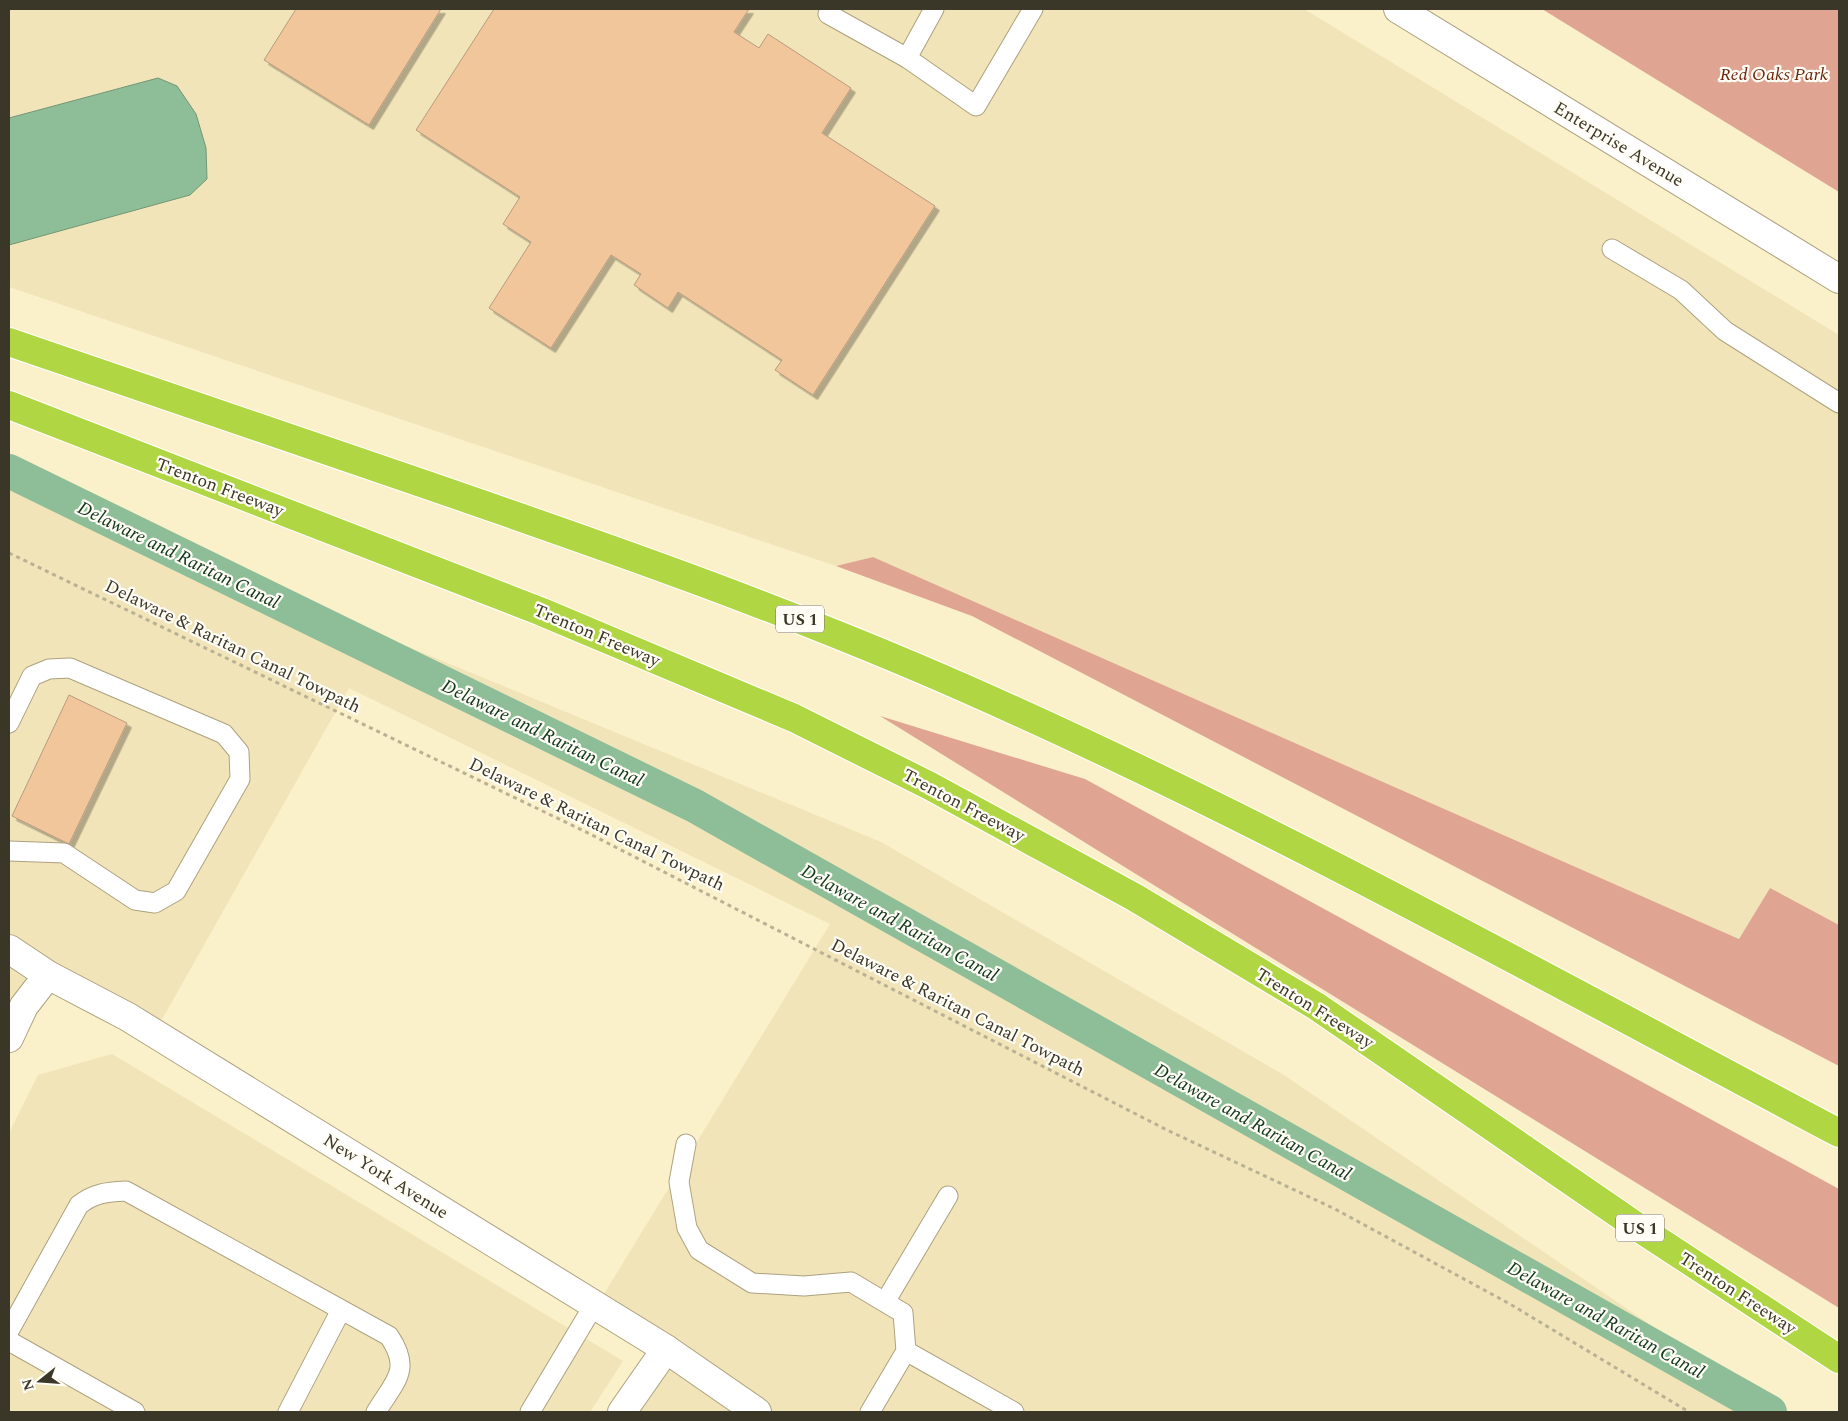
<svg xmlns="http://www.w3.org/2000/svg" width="1848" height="1421" font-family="Spectral,serif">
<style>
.built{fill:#f1e4b8}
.forest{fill:#e0a592}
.water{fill:#8dbe98;stroke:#749676}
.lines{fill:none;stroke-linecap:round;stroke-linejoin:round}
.canal{stroke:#8dbe98;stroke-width:34}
.building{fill:#f1c69a;stroke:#b79b80;filter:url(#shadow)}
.lane-casing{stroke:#aca27f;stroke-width:21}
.street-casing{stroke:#aca27f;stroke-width:30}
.highway-casing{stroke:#fff;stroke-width:30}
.path{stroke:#b9b193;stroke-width:3;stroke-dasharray:4 4;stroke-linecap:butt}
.lane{stroke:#fff;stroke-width:19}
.street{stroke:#fff;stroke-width:28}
.highway{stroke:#b0d644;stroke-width:28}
.labels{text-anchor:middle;stroke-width:4.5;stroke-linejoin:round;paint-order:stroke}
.shield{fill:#fffdf5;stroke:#767266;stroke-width:1}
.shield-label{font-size:16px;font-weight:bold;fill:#3b3728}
.park-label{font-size:18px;font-style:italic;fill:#6b250d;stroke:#fffdf5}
.street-label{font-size:18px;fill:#3b3728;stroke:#fffdf5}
.water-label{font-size:19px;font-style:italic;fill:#10371d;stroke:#fffdf5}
</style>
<defs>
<filter id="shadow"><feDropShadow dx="4.5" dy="4.5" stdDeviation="0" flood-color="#0004"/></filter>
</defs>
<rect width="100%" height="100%" fill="#faf0ca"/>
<!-- built -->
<g class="built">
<polygon points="9,9 1304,9 1839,335 1839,925 1770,888 1739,939 873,557 836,566 9,287"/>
<polygon points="9,482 881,842 1284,1075 1777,1411 609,1412 652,1349 593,1312 830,924 349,688 151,1039 37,974 9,1030"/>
<polygon points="112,1054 623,1361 590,1412 9,1412 9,1133 38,1075"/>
</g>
<!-- forest -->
<g class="forest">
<polygon points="1542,9 1839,9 1839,192"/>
<polygon points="873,557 1739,939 1770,888 1839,925 1839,1066 972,616 836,566"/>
<polygon points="880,716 1085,779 1839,1189 1839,1308"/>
</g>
<!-- water -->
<polygon class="water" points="158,78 177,86 196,114 206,148 207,179 190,195 9,245 9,118"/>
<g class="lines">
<!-- canal -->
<polyline class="canal" points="9,471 695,806 1770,1412"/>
</g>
<!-- building -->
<g class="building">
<polygon points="296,9 441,9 369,125 264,60"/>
<polygon points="494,9 749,9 734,32 759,48 768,34 851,88 822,133 935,206 813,395 775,370 782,360 678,292 668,308 634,285 641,274 611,255 551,348 489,308 531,242 503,224 520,197 416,130"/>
<polygon points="69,695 127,723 69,844 12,816"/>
</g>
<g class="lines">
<!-- lane casing -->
<g class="lane-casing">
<g id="lane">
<polyline points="831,9 828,14 907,58"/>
<polyline points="934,9 907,58 976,106 1033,9"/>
<polyline points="1612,249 1681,290 1725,331 1839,403"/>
<polyline points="9,723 32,676 49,669 70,668 224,734 239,752 240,779 176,891 155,903 135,900 64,853 9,851"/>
<polyline points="686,1144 679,1182 687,1228 699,1250 752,1283 804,1286 851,1282 903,1313 906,1351 1014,1412"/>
<polyline points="885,1302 948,1196"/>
<path d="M9 1331 79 1205C94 1193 107 1192 126 1191L389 1336C412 1370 395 1381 376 1412"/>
<polyline points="9,1341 135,1412"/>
<polyline points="288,1412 341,1310"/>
<polyline points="530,1412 594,1305"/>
<polyline points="870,1412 906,1351"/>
</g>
</g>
<!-- street casing -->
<g class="street-casing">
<g id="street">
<polyline points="1398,9 1839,279"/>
<polyline points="9,949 48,975 128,1017 666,1349 757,1412"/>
<polyline points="9,1038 24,1006 48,975"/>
<polyline points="622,1412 666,1349"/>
</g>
</g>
<!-- highway casing -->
<g class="highway-casing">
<g id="highway">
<path d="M9 342C148 390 287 438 427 485 607 547 787 610 962 687 1262 819 1550 980 1839 1133"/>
<polyline points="9,405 542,612 794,718 930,786 1134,897 1316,1006 1639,1228 1839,1359"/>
</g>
</g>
<!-- path -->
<polyline class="path" points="9,553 590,834 1167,1130 1335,1209 1510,1304 1689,1412"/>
<!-- lane -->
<use href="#lane" class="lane"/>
<!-- street -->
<use href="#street" class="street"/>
<!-- highway -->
<use href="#highway" class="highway"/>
</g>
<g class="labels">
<!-- shield labels -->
<g class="shield">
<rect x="776" y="605.5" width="48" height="27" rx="4"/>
<rect x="1616" y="1214.5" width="48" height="27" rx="4"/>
</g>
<g class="shield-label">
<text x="800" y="625">US 1</text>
<text x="1640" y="1234">US 1</text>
</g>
<!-- park labels -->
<g class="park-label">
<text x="1774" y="80">Red Oaks Park</text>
</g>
<!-- street labels -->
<g class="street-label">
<text transform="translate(1619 144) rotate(31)" y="6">Enterprise Avenue</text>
<text transform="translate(220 487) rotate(21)" y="6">Trenton Freeway</text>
<text transform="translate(597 635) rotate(23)" y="6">Trenton Freeway</text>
<text transform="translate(233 646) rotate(26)" y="6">Delaware &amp; Raritan Canal Towpath</text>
<text transform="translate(964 805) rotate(28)" y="6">Trenton Freeway</text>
<text transform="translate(597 824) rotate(26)" y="6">Delaware &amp; Raritan Canal Towpath</text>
<text transform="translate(958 1007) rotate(27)" y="6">Delaware &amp; Raritan Canal Towpath</text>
<text transform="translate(1315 1008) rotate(32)" y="6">Trenton Freeway</text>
<text transform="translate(386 1176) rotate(32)" y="6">New York Avenue</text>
<text transform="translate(1738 1293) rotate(33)" y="6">Trenton Freeway</text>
</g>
<!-- water labels -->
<g class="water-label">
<text transform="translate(179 554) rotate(26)" y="7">Delaware and Raritan Canal</text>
<text transform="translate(543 732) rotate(26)" y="7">Delaware and Raritan Canal</text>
<text transform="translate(900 922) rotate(29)" y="7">Delaware and Raritan Canal</text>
<text transform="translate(1253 1121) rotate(29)" y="7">Delaware and Raritan Canal</text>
<text transform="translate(1606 1319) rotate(29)" y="7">Delaware and Raritan Canal</text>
</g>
</g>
<!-- border -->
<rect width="1848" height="1421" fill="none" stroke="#3b3728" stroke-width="20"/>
<!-- north arrow -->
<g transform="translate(40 1381) rotate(253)" stroke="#fffdf5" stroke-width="4" paint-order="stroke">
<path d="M0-4L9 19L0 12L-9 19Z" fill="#3b3728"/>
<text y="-8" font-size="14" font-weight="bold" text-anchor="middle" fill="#3b3728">N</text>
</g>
</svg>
